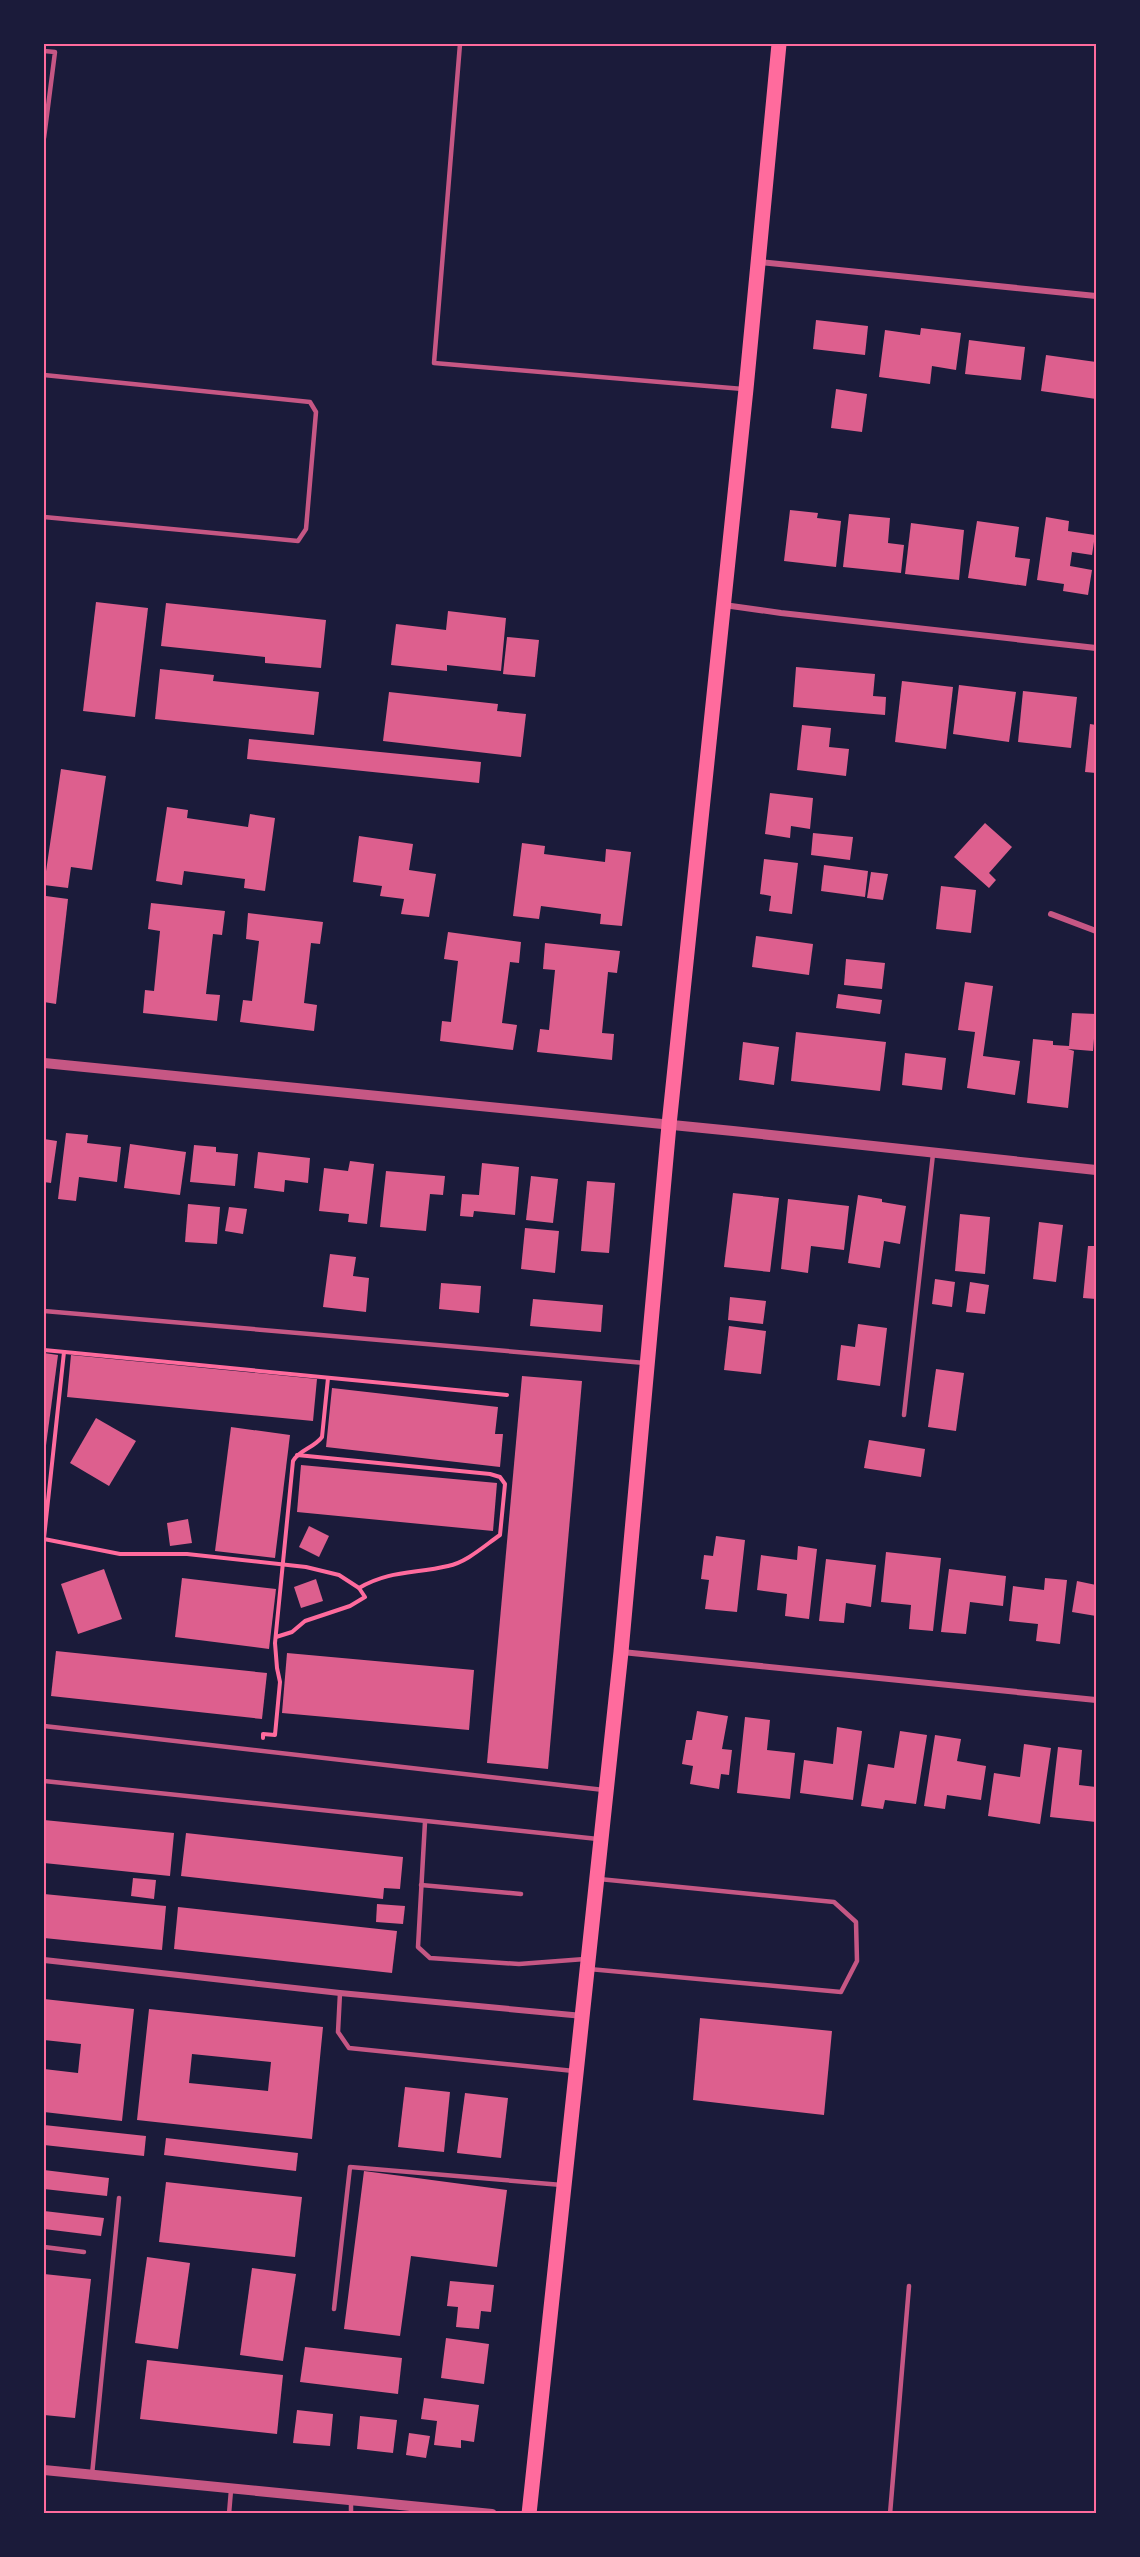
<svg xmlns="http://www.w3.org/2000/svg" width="1140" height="2557" font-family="Inter,sans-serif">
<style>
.building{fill:#dd5f8e;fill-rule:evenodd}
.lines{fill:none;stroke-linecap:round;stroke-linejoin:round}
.path{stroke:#ff6b9d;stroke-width:4}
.service{stroke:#c65784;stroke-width:4.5}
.minor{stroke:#c65784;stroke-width:6}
.tertiary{stroke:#c65784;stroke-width:10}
.primary{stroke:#ff6b9d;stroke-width:15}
.neatline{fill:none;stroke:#ff6b9d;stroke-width:2}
</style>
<rect width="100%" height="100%" fill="#1b1b3a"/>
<!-- building -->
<g class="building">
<polygon points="816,320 868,326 865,355 813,349"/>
<polygon points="921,328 961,333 956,370 932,366 930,384 879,377 885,330 920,335"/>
<polygon points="969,340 1025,347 1021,380 965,374"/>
<polygon points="1046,355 1096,362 1096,399 1041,391"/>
<polygon points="836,389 867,394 862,432 831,428"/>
<polygon points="790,510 818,513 817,518 841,521 836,567 784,561"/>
<polygon points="849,514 890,518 888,543 904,545 901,573 843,567"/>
<polygon points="1046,517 1069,521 1068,531 1095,535 1092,555 1072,552 1070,566 1092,570 1088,595 1063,591 1064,584 1037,580"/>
<polygon points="977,521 1019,527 1015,557 1030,559 1026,586 968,578"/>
<polygon points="911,523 964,530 959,580 905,574"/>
<polygon points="96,602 148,608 135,717 83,711"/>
<polygon points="166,603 326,620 321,668 265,663 265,657 161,646"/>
<polygon points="448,611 506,618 501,671 447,665 447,671 391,665 396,624 446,630"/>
<polygon points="507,637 539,640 535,677 503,674"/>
<polygon points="796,667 875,674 873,696 886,697 885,715 793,707"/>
<polygon points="160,669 214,675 213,681 319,692 314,735 155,719"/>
<polygon points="902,681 953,687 946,749 895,742"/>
<polygon points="959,685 1016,692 1009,742 953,734"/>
<polygon points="1023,691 1077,697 1071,748 1018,742"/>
<polygon points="389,692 498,704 497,711 526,714 521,757 383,741"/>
<polygon points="1090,724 1096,725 1096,773 1085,772"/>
<polygon points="802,725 831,728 829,747 849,749 846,776 797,770"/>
<polygon points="249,739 481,762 479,783 247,759"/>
<polygon points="61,769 106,776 92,870 71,867 68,888 44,885"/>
<polygon points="770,793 813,798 810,829 791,826 790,838 765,834"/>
<polygon points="167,807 188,810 187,818 248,827 250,814 275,818 265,891 244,888 245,879 184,871 182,885 156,881"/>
<polygon points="985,823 1012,847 989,873 996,880 989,888 954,857"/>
<polygon points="813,833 853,837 850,860 811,855"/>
<polygon points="359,836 413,844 409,870 436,874 429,917 401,914 404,899 380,896 382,886 353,882"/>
<polygon points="522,843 545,846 544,854 605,862 606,849 631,852 622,926 600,924 601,914 541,906 539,919 513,916"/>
<polygon points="764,859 798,863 792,914 769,911 771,896 760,894"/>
<polygon points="824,865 868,871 865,897 821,891"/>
<polygon points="871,872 888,874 883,900 867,898"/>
<polygon points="941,886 976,890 971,933 936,929"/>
<polygon points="46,896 68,899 56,1004 44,1002 44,921"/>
<polygon points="151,903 225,911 222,935 213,934 206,994 220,995 217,1021 143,1013 145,990 154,991 160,931 148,929"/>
<polygon points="248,913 323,922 320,944 311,943 304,1003 317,1005 314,1031 240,1022 243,1000 252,1001 259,941 246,939"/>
<polygon points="448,932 521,942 519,963 510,962 502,1023 517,1025 513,1050 440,1041 442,1021 451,1022 458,961 444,959"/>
<polygon points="756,936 813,944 809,975 752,967"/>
<polygon points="545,943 620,951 617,973 608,972 602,1033 614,1034 612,1060 537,1052 540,1029 549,1030 555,970 543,969"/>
<polygon points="846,959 885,963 882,989 844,985"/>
<polygon points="965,982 993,986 983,1056 1020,1061 1015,1095 967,1088 975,1032 958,1030"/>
<polygon points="838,994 882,1000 880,1014 836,1008"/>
<polygon points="1072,1013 1096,1014 1093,1051 1068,1049 1074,1051 1068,1108 1027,1103 1033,1039 1053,1041 1053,1045 1069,1046"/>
<polygon points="796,1032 886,1042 880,1091 791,1081"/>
<polygon points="743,1042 779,1047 774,1085 739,1080"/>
<polygon points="905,1053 946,1058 942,1090 902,1085"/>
<polygon points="66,1133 88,1135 87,1143 121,1147 117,1182 79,1177 76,1201 58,1199"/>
<polygon points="44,1139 57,1141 51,1183 44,1182"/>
<polygon points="130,1144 186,1152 180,1195 124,1188"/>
<polygon points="194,1145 216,1147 216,1152 238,1154 235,1186 190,1182"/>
<polygon points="258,1152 310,1158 308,1183 285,1180 284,1192 254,1188"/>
<polygon points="350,1161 374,1164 367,1224 348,1222 349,1214 319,1211 324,1168 348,1171"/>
<polygon points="482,1163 519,1167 515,1215 474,1211 473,1217 460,1216 462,1194 479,1195"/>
<polygon points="386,1171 445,1176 443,1195 430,1194 426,1231 380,1227"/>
<polygon points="531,1176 558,1179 553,1223 526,1220"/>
<polygon points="587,1181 615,1183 609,1253 581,1251"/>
<polygon points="733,1193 779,1198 770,1272 724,1267"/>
<polygon points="858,1195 882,1199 882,1202 906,1206 900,1244 884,1241 880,1268 848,1263"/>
<polygon points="788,1199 849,1206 844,1250 811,1246 808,1273 781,1269"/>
<polygon points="188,1204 220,1207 217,1244 185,1242"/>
<polygon points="229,1207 247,1209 243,1234 225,1231"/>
<polygon points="960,1214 990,1217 985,1274 955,1271"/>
<polygon points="1039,1222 1063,1225 1056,1282 1033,1279"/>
<polygon points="525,1228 559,1231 555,1273 521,1269"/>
<polygon points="1088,1246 1096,1246 1096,1299 1083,1298"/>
<polygon points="330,1254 356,1257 353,1276 369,1278 366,1312 323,1307"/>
<polygon points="935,1279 955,1282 952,1307 932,1304"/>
<polygon points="970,1282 989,1285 985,1314 966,1312"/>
<polygon points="441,1283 481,1286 479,1313 439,1309"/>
<polygon points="730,1297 766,1301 763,1324 728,1320"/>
<polygon points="533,1299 603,1305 601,1332 530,1326"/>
<polygon points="858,1324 887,1328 880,1386 837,1380 841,1345 855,1347"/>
<polygon points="729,1326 766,1331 761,1374 724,1370"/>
<polygon points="44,1353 58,1355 45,1453 44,1453"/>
<polygon points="71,1355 317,1379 313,1421 67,1397"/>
<polygon points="936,1369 964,1373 956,1431 928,1427"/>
<polygon points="522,1376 582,1381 548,1769 487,1763"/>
<polygon points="332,1388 498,1407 495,1434 503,1434 500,1467 326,1447"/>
<polygon points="96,1418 136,1441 109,1486 70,1463"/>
<polygon points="231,1427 290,1435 275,1558 215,1551"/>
<polygon points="869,1440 925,1449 921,1477 864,1468"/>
<polygon points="301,1465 497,1483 493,1531 297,1512"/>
<polygon points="188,1519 192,1543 170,1546 167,1523"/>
<polygon points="309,1526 329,1536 319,1557 299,1547"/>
<polygon points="716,1536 745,1540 737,1612 705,1609 709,1580 701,1579 704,1555 713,1556"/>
<polygon points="798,1546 817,1549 809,1619 785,1616 787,1594 757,1590 761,1555 797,1560"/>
<polygon points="886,1552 941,1558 933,1631 909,1629 911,1605 881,1602"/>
<polygon points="826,1559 876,1565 871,1607 846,1603 844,1623 819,1621"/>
<polygon points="104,1569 122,1619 78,1634 61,1584"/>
<polygon points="949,1569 1006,1576 1003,1606 970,1602 966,1634 941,1632"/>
<polygon points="182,1578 276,1589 269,1649 175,1637"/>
<polygon points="1045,1578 1067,1580 1060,1644 1036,1641 1038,1624 1009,1621 1013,1586 1044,1590"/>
<polygon points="316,1579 323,1601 301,1608 294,1587"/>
<polygon points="1077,1581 1096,1585 1096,1616 1072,1612"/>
<polygon points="56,1651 267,1673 262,1719 51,1696"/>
<polygon points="287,1653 474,1670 469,1730 282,1713"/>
<polygon points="697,1711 728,1716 722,1749 732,1750 729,1775 721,1774 719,1789 690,1784 693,1766 682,1764 686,1740 692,1740"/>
<polygon points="745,1717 770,1720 767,1750 795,1753 790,1799 737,1793"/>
<polygon points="837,1727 862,1731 853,1800 800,1793 804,1760 833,1764"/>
<polygon points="900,1731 927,1735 916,1804 885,1800 883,1809 861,1806 868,1764 894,1768"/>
<polygon points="935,1735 961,1739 957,1761 986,1766 981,1800 947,1795 945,1809 924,1806"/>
<polygon points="1024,1744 1051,1748 1040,1824 988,1816 994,1773 1020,1777"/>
<polygon points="1058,1747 1082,1750 1079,1785 1096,1787 1096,1822 1050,1817"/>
<polygon points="44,1820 174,1833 170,1876 44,1863"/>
<polygon points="186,1833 403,1857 400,1889 384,1888 383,1899 181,1876"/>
<polygon points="133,1878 156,1880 154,1899 131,1896"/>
<polygon points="44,1894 166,1906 162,1950 44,1938"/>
<polygon points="377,1904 405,1906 403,1924 376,1922"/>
<polygon points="178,1907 397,1931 392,1973 174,1949"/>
<polygon points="44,1999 134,2009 122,2121 44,2112 44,2069 78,2073 81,2044 44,2040"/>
<path d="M149 2009 323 2027 312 2139 137 2120ZM192 2054 271 2062 268 2091 189 2083Z"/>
<polygon points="700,2018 832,2031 824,2115 693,2100"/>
<polygon points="405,2087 450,2092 444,2152 398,2147"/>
<polygon points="465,2093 508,2098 501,2158 457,2153"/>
<polygon points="44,2125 146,2136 144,2156 44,2145"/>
<polygon points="166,2138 298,2153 296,2171 164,2155"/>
<polygon points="44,2170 109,2178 107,2196 44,2189"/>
<polygon points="364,2171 507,2190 497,2267 411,2256 400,2336 344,2329"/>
<polygon points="166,2182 302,2197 295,2257 159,2242"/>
<polygon points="44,2211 104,2218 101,2236 44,2229"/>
<polygon points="147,2257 190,2263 178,2349 135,2343"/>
<polygon points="252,2268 296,2274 283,2361 240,2355"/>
<polygon points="44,2274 91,2279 75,2418 44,2415"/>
<polygon points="450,2281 494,2285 491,2312 481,2311 479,2329 456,2327 458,2307 447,2306"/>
<polygon points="446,2338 489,2344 484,2384 441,2378"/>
<polygon points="305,2347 402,2358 398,2394 300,2382"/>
<polygon points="147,2360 283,2375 277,2434 140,2419"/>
<polygon points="424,2398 479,2405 474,2442 461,2440 461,2448 434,2445 437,2421 421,2419"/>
<polygon points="297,2410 333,2414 330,2446 293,2443"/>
<polygon points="360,2416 397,2420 393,2453 357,2449"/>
<polygon points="409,2433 430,2436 426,2458 406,2455"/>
</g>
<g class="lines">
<!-- path -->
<g class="path">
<polyline points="44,1350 507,1395"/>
<path d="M297 1455 490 1474 500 1477 505 1484 500 1535C484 1546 467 1562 448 1566 415 1574 390 1570 359 1588"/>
<polyline points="44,1538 64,1352"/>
<polyline points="44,1539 120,1554 187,1554 306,1567 339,1575 359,1588 365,1597 350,1606 305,1621 292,1632 276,1637"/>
<path d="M263 1738V1734L275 1735 280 1682 277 1668 275 1643 293 1461C299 1450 314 1448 322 1437L328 1378"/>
</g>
<!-- service -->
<g class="service">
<polyline points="460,44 434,363 743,389"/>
<polyline points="44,51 55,52 44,138"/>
<polyline points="44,375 310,402 316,412 306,529 298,541 44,517"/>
<polyline points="44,1311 645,1363"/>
<polyline points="904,1415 933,1154"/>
<polyline points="44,1726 604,1790"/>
<polyline points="44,1781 598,1839"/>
<polyline points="425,1822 418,1947 430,1958 519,1964 585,1959"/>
<polyline points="421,1885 521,1894"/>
<polyline points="589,1969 841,1992 857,1961 856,1922 834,1902 599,1879"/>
<polyline points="340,1993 338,2032 349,2048 574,2071"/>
<polyline points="44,2247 84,2252"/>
<polyline points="334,2309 350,2167 562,2185"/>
<polyline points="92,2475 119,2198"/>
<polyline points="229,2514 231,2490"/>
<polyline points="351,2514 351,2501"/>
<polyline points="890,2514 909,2286"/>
</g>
<!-- minor -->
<g class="minor">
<polyline points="759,262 1096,296"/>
<polyline points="724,605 781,613 1096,648"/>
<polyline points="1051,914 1096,931"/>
<polyline points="622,1652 1096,1700"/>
<polyline points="44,1960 340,1993 583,2016"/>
</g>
<!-- tertiary -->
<g class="tertiary">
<polyline points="44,1063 733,1131 1096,1170"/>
<polyline points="44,2470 492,2514"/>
</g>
<!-- primary -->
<polyline class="primary" points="529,2514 621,1652 669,1125 746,389 779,44"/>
</g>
<!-- border -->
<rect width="1140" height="2557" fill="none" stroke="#1b1b3a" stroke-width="90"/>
<rect x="45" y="45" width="1050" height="2467" class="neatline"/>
</svg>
